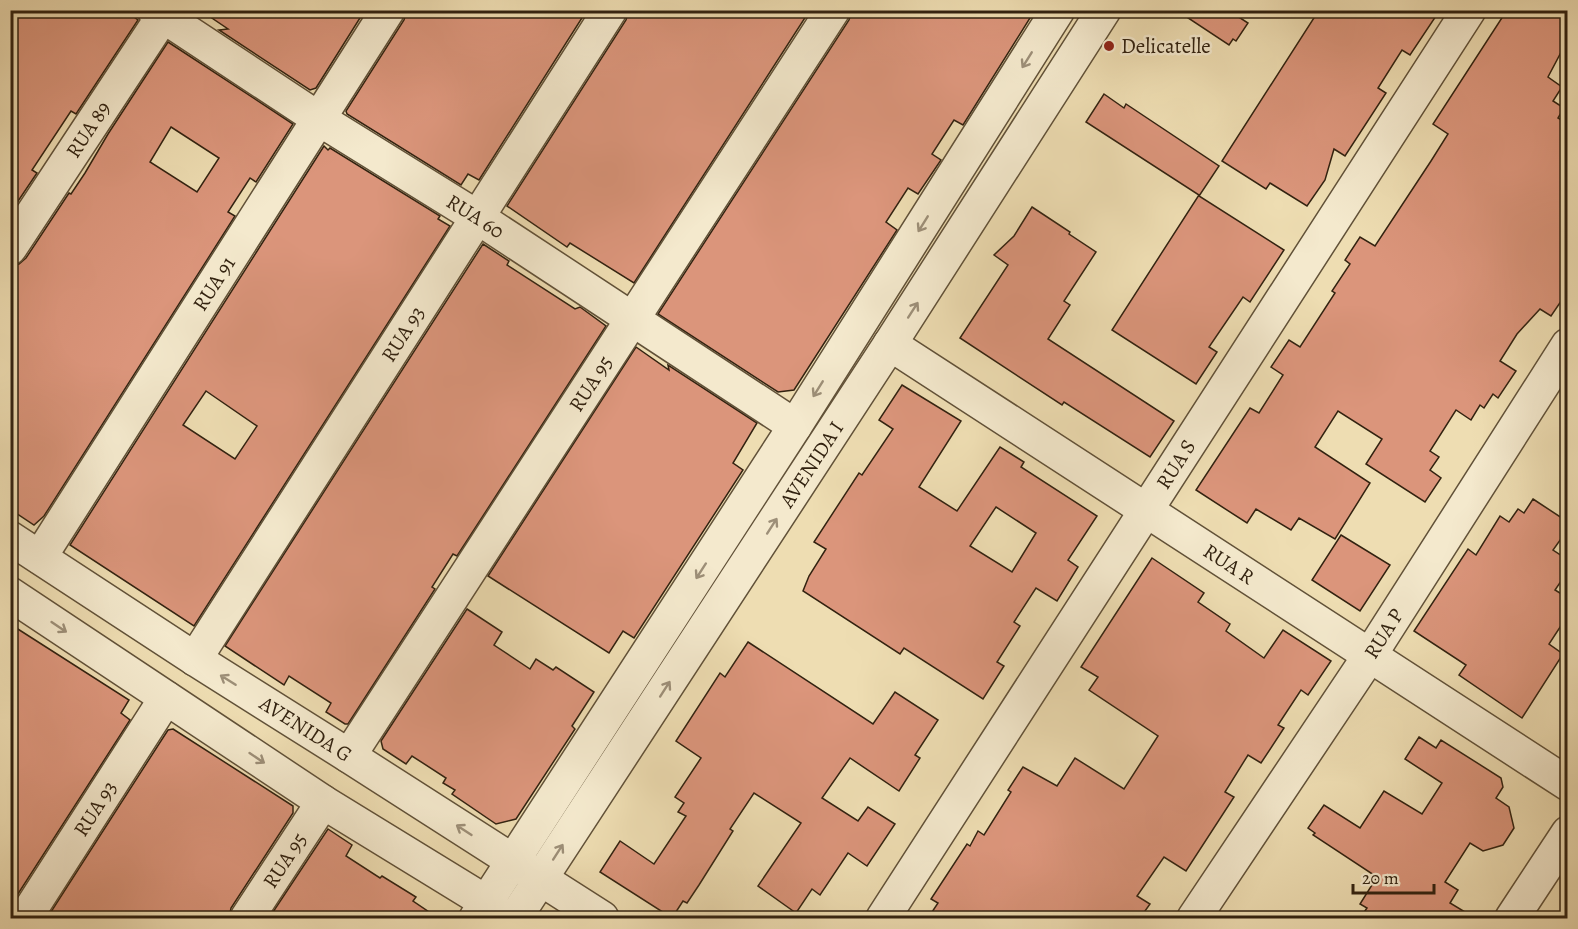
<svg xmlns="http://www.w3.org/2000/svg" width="1578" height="929" font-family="Alegreya,serif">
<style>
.building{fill:#db957b;stroke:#322210;stroke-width:1.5;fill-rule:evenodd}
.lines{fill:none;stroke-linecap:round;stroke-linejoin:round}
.minor-casing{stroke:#615138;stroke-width:36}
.minor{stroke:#f4e9cd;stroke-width:33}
.oneway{stroke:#9d8f78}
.poi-dot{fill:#8f2418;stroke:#f4e9cd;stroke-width:2}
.labels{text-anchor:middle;stroke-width:5;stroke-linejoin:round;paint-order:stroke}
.poi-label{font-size:21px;fill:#322210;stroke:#f4e9cd;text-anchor:start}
.street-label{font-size:21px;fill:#322210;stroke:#f4e9cd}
</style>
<rect width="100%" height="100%" fill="#eeddb2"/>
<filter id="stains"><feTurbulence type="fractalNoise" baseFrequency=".00333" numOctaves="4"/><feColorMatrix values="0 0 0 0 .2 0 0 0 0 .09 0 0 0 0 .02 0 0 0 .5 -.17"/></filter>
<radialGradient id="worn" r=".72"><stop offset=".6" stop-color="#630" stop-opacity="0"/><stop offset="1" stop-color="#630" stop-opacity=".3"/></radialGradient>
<!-- building -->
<g class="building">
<polygon points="10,10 124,10 138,20 76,114 71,111 32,170 37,173 10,213"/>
<polygon points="200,10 365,10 316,88 310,90 219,30 228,29"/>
<polygon points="407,10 587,10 479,180 468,174 461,185 347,114 346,111 404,20"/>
<polygon points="629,10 810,10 634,283 570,243 567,247 507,206 626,20"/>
<polygon points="852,10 1035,10 963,125 954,120 932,154 941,160 918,194 908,188 886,222 897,230 794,390 778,392 658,314 849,20"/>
<polygon points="1176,10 1228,10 1248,23 1236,41 1233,39 1229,45"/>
<polygon points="1319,10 1440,10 1410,55 1402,50 1378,88 1386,93 1345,156 1334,149 1325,180 1307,206 1270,183 1266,189 1222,161"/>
<polygon points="1507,10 1551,10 1568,22 1568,39 1548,77 1562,87 1553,101 1564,108 1558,118 1568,124 1568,291 1551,316 1540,309 1517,334 1500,361 1516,371 1498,398 1493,394 1484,408 1480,405 1471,420 1456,410 1430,451 1439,457 1430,470 1441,478 1425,502 1366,464 1382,439 1338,411 1315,447 1370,483 1335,539 1299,518 1291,530 1256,509 1247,523 1196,490 1250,408 1259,413 1283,375 1271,367 1289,340 1300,347 1335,293 1332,291 1350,264 1345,260 1360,237 1375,246 1431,161 1448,134 1433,124"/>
<path d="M168 42 293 124 256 182 250 178 228 212 235 216 44 516 34 525 10 509V266L19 264 26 258 69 193 71 194 85 173 108 134ZM171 127 219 158 197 192 150 162Z"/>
<polygon points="1104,94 1124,108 1126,104 1219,166 1199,196 1284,250 1250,302 1243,297 1209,347 1217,352 1196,384 1112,330 1199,195 1086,122"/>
<path d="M324 146 328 150 330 148 440 216 438 219 450 226 194 626 70 545ZM206 391 257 426 235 459 183 425Z"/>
<polygon points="1032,207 1070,232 1069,234 1096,252 1064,301 1070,305 1048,339 1174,421 1150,457 1064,402 1062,405 960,338 1008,265 994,255 1014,236"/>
<polygon points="483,244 509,261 507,265 575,309 580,307 606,326 457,556 453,554 432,587 435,589 348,724 345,724 326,712 331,703 289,676 284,685 225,646"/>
<polygon points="636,347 669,370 668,365 757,423 733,463 743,470 634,638 623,631 609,653 488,576"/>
<path d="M902 385 961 421 919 487 957 511 1000 447 1024 462 1021 467 1097 516 1068 560 1078 567 1057 601 1036 588 1014 622 1020 626 997 662 1004 666 983 699 904 648 900 654 803 591 809 576 826 549 814 542 859 473 862 475 893 429 879 420ZM996 507 1036 533 1012 572 970 546Z"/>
<polygon points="1533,499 1568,522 1568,529 1553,550 1568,560 1568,571 1555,590 1568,598 1568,615 1549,644 1563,654 1522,718 1459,675 1466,665 1414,631 1468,549 1476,555 1500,516 1509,522 1518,509 1524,513"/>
<polygon points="1341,535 1390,565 1360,611 1312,580"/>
<polygon points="1152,558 1204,593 1198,602 1230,624 1226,631 1264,658 1283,630 1331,661 1308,695 1301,690 1278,725 1284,728 1261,763 1248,755 1225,792 1234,797 1186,871 1164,857 1137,896 1150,904 1140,918 928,918 938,903 931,899 967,844 970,846 978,831 984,835 1011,792 1008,790 1023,767 1057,786 1075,758 1124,789 1158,736 1089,690 1098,677 1081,667"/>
<polygon points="467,609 502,632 494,645 530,669 536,659 553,670 556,667 594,692 572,726 575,729 516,819 496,824 452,794 455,790 443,783 446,778 412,756 406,764 383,749 381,741"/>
<polygon points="10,624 129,700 121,713 130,720 16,897 10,894"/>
<polygon points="748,642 873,724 895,692 938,720 915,755 920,758 899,791 850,758 822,798 858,821 868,807 895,824 867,866 848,853 820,895 812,889 796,913 758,886 801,823 754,793 730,829 733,831 699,885 687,903 683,901 672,918 600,872 620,841 654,864 686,816 678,812 684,803 675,797 701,758 676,741 720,673 725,677"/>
<polygon points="173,729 293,806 293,813 231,908 229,918 47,918 168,730"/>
<polygon points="1419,737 1436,748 1441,740 1501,778 1503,787 1496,798 1509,807 1514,828 1503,845 1483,851 1470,843 1445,882 1458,890 1450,903 1475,918 1360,918 1367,908 1360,904 1377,877 1313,835 1315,833 1308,828 1324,805 1360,828 1384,791 1422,814 1442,783 1405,759"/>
<polygon points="328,829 352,845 346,856 380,878 382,876 416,897 413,901 438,918 269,918"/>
</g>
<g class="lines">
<!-- minor casing -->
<g class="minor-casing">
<g id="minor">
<path id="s1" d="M154 10 319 119 477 217 795 426"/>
<path id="s2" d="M10 248 167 10"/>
<path id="s3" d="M890 344 1568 784"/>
<path id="s4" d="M10 538 195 659 349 756 602 918"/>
<path id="s5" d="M40 557 388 10"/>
<polyline points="10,594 323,802 486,902 503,917"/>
<path id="s6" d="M195 659 610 10"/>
<path id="s7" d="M349 756 833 10"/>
<path id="s8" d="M25 918 166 698"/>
<path id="s9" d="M247 918 323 802"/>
<polyline points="476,918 795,426 1058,10"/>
<path id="s10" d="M515 918 890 344 1104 10"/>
<path id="s11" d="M883 918 1469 10"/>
<path id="s12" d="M1194 918 1370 655 1568 345"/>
<polyline points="1512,918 1568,833"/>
</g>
</g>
<!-- minor -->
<use href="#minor" class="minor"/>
</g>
<!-- one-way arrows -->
<defs><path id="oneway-shaft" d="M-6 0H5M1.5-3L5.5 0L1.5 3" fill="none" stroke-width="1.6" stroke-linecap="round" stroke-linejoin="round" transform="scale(1.5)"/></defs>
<g class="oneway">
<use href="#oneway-shaft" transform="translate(1027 60) rotate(122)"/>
<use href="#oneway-shaft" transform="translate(923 224) rotate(122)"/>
<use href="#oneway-shaft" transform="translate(913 310) rotate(-57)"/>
<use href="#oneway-shaft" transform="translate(818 389) rotate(122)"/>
<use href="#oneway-shaft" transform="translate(772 526) rotate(-57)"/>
<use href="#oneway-shaft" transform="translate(701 571) rotate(123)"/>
<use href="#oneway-shaft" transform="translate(59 627) rotate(34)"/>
<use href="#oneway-shaft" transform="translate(228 680) rotate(-148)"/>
<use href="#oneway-shaft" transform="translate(665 689) rotate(-57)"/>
<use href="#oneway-shaft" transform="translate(257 758) rotate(34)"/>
<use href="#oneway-shaft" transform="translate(464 830) rotate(-147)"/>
<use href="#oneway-shaft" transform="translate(558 852) rotate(-57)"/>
</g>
<!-- markers -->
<circle class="poi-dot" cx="1109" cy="46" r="6"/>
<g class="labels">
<!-- poi labels -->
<g class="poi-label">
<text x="1121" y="53">Delicatelle</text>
</g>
<!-- street labels -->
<g class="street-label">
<text dy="7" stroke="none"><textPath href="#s2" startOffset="142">RUA 89</textPath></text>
<text dy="7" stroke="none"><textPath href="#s1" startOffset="382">RUA 60</textPath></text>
<text dy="7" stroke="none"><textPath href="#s5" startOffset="324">RUA 91</textPath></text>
<text dy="7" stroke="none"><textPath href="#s6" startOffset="386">RUA 93</textPath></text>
<text dy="7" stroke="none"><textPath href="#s7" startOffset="444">RUA 95</textPath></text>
<text dy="7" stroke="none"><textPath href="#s11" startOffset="540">RUA S</textPath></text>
<text dy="7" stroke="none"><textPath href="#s10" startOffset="542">AVENIDA I</textPath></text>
<text dy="7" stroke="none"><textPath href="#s3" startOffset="404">RUA R</textPath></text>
<text dy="7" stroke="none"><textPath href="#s12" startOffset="342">RUA P</textPath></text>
<text dy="7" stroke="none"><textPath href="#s4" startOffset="352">AVENIDA G</textPath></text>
<text dy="7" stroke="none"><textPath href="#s8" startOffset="130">RUA 93</textPath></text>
<text dy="7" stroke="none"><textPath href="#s9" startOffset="69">RUA 95</textPath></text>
</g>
</g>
<!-- margin -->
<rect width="1578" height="929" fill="none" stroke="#eeddb2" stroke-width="36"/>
<rect x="12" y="12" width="1554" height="905" fill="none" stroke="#322210" stroke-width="3"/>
<rect x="18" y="18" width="1542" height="893" fill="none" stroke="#322210" stroke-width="1.5"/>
<!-- scale -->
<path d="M1353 884v9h81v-9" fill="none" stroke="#322210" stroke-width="3"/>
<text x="1362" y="884" font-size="18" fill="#322210" stroke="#f4e9cd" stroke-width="4.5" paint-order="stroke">20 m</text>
<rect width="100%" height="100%" filter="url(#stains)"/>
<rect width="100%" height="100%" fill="url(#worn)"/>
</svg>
